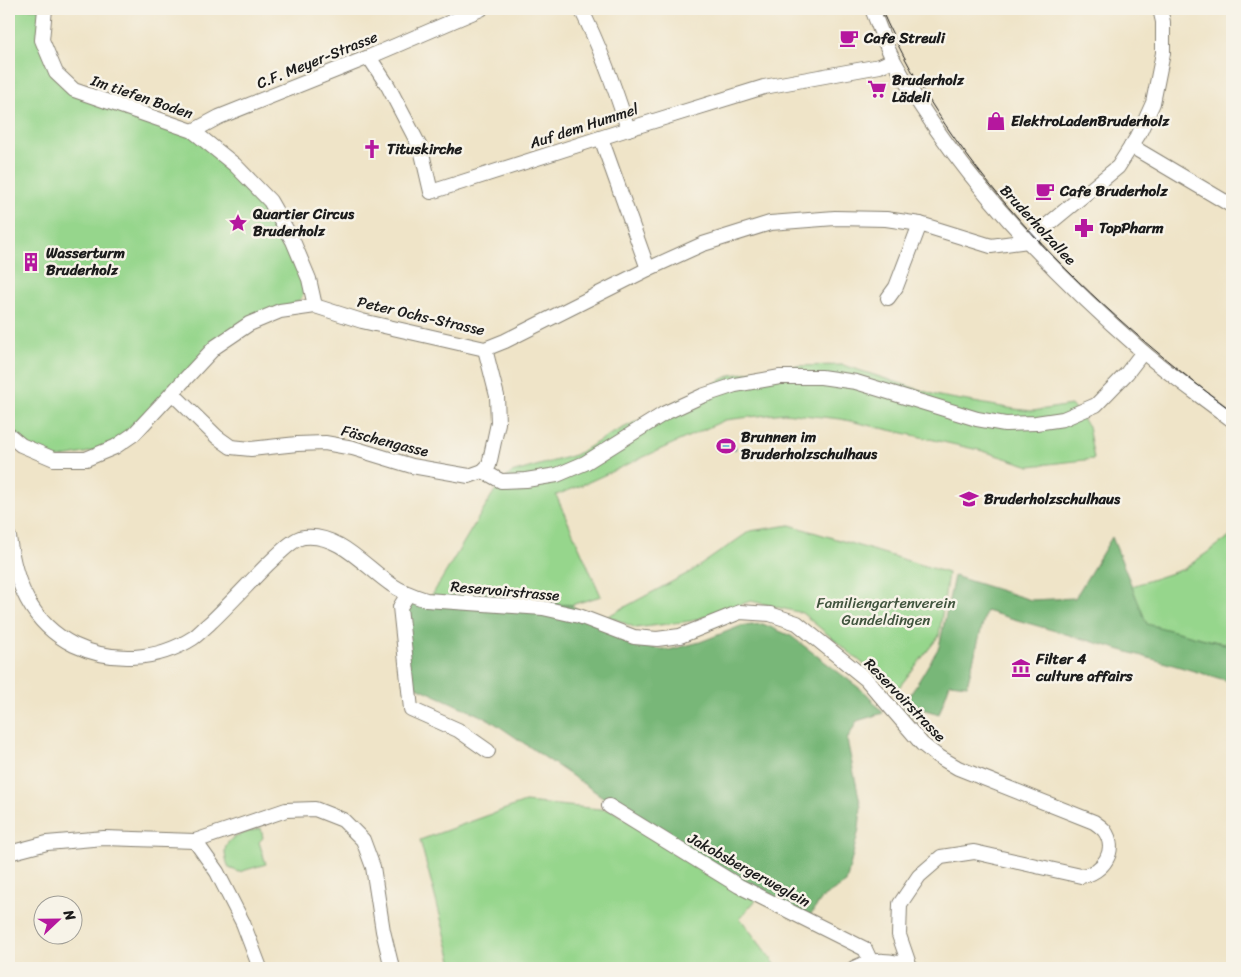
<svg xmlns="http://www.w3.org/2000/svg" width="1241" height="977" font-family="Sriracha,sans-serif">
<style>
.green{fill:#96d68c;stroke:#597954}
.forest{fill:#78b778;stroke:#4a6a4a}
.water{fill:#5ab3d7;stroke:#3b687a}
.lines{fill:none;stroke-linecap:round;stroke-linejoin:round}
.minor-casing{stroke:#868072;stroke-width:16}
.minor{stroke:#fff;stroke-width:14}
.tram{stroke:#1c1c1c;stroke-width:1}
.labels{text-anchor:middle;stroke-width:5;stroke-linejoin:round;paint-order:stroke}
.poi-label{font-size:15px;font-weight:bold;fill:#1c1c1c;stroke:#f7f3e8;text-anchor:start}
.street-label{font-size:15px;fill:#1c1c1c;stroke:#f7f3e8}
.park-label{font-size:15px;fill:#41543e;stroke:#f7f3e8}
</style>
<rect width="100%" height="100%" fill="#f7f3e8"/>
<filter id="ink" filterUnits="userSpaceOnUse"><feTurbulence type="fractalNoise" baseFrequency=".02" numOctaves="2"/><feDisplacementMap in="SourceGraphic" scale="10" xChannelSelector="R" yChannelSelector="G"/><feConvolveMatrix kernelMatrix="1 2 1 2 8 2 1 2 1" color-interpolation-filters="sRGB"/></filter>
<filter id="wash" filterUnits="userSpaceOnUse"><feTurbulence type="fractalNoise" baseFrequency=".0096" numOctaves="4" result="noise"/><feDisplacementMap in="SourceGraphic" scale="20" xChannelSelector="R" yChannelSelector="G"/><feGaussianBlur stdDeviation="1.12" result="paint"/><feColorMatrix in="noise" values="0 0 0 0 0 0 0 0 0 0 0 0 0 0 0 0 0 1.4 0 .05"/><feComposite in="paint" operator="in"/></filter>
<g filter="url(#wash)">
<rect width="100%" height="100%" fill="#efe4c8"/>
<!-- green -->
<g class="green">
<polygon points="9,9 45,9 42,41 74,90 193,131 270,201 309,279 301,299 280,311 249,324 115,447 54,459 9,435"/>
<polygon points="843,365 939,396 1014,409 1033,411 1071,405 1088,426 1094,459 1030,466 983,451 841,419 784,413 725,420 580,486 556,495 601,596 571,605 431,597 492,495 511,473 575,455 611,434 731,375 791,366"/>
<polygon points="790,525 948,573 939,636 896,691 802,613 751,601 691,621 636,628 608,616 692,571 750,531"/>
<polygon points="1232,535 1232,645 1128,622 1117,591 1184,569"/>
<polygon points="525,802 611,810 756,900 740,918 778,968 454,968 420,840"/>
<path d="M261 828 263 838 259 842 266 864 239 872 229 868C216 837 237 836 261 828Z"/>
</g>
<!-- forest -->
<g class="forest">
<polygon points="1112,537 1147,624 1232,646 1232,682 986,611 967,685 950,683 939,714 922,709 917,722 903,707 939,647 954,576 1031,600 1075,598"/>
<polygon points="408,594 431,597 571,605 630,645 669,650 700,642 741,626 763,624 791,636 867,694 883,713 857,721 847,740 861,807 859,829 846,883 822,898 810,916 744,884 622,810 490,720 408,683 400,607"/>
</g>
<!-- water -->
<path class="water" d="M733 440 736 449C729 450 721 454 715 449L720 444Z"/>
</g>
<g filter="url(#ink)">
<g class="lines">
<!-- minor casing -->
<g class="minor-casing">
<g id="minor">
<polyline points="45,9 42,40 56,73 74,90 193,131 235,165 270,201 293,241 309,279 315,306"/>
<path d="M581 9C600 47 615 88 628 129"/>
<path d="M872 9C879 26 885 45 894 61 954 171 1048 269 1142 351 1170 375 1202 397 1232 420"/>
<polyline points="369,57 388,86 421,149 431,192 628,129 764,87 880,66 893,60"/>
<polyline points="193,131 219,117 369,57 481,9"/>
<polyline points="601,138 648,269"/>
<polyline points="1131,146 1229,204"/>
<polyline points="888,298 896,287 920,224"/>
<polyline points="172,393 217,437 231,447 251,449 297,444 325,443 353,448 412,466 469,476 483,471 489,465 498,423 497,396 485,349"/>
<polyline points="9,435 21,445 54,459 86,459 115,447 134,434 215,347 249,324 280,311 315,306 362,321 485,349 505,341 648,269 703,244 770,223 835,218 886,219 920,224 991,246 1028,241 1118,167 1139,134 1153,103 1163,53 1163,22 1160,9"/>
<polyline points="483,471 501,481 526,480 557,475 585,463 665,413 702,396 735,385 780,377 821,377 856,382 977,419 1005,424 1036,423 1063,419 1096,405 1127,373 1143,352"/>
<path d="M9 537C15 582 30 623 74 645 112 663 157 661 193 638 199 634 204 628 210 623 230 604 249 583 268 564 277 556 293 538 304 537 339 533 365 567 392 585 402 592 414 596 426 600L543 608 579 616 634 637 657 639 680 636 740 612 770 614 797 623 866 679 922 744 936 755 958 768 1094 822C1097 824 1101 827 1104 830 1119 850 1103 873 1081 876L974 852 941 857 919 876 900 904 899 935 910 967"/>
<polyline points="408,594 400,607 411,709 458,730 488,751"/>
<polyline points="609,806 739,886 865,949 871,962"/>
<polyline points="195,841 217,872 243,923 260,968"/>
<polyline points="9,853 47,843 104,838 195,841 286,810 315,809 343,820 363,840 373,867 383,931 392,968"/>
<path d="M854 968C874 958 892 959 913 968"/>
</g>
</g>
<!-- minor -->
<use href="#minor" class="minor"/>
<!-- tram -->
<path class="tram" d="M881 9C952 172 1092 307 1232 411"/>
</g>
</g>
<!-- icons -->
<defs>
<g id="cafe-bare" transform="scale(1.5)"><path d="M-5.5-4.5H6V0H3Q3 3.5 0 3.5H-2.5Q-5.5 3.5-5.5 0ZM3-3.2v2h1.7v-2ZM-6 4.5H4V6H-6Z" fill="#b5179e" stroke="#f7f3e8" stroke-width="2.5" paint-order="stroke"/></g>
<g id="supermarket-bare" transform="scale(1.5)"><path d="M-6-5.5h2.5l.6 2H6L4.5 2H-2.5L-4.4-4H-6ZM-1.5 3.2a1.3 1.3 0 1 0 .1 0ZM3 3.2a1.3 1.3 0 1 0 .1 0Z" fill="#b5179e" stroke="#f7f3e8" stroke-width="2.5" paint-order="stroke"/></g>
<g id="shop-bare" transform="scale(1.5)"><path d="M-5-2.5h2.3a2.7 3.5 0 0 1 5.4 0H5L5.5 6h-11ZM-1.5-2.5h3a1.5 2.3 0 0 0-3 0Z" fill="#b5179e" stroke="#f7f3e8" stroke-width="2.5" paint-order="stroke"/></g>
<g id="church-bare" transform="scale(1.5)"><path d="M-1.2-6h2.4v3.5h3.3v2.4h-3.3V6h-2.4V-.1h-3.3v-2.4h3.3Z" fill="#b5179e" stroke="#f7f3e8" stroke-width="2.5" paint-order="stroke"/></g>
<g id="sight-bare" transform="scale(1.5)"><path d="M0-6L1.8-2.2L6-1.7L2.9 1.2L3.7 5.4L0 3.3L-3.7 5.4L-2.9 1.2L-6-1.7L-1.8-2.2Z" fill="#b5179e" stroke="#f7f3e8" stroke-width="2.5" paint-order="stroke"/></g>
<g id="pharmacy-bare" transform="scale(1.5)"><path d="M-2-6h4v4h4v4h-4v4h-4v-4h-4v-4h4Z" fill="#b5179e" stroke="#f7f3e8" stroke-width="2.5" paint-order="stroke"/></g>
<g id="building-bare" transform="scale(1.5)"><path d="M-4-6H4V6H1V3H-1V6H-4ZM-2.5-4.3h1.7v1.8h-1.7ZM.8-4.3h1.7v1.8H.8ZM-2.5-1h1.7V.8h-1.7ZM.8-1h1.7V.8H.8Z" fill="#b5179e" stroke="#f7f3e8" stroke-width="2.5" paint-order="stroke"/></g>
<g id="stadium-bare" transform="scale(1.5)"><path d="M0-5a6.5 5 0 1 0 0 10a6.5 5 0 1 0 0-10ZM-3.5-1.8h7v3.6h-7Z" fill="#b5179e" stroke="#f7f3e8" stroke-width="2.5" paint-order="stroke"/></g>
<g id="school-bare" transform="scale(1.5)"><path d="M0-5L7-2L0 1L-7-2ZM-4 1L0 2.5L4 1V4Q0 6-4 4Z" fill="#b5179e" stroke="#f7f3e8" stroke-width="2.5" paint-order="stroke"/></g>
<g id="museum-bare" transform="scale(1.5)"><path d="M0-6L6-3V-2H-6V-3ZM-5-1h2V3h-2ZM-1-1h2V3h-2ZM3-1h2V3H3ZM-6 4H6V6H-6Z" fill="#b5179e" stroke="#f7f3e8" stroke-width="2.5" paint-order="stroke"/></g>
</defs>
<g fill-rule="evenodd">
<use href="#cafe-bare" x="849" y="38"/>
<use href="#supermarket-bare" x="877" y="89"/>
<use href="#shop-bare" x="996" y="121"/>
<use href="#church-bare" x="372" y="149"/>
<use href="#cafe-bare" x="1045" y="191"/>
<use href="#sight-bare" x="238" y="223"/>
<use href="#pharmacy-bare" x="1084" y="228"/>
<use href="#building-bare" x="31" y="262"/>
<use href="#stadium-bare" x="726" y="446"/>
<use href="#school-bare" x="969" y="499"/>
<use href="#museum-bare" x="1021" y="668"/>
</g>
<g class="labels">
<!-- poi labels -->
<g class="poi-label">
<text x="864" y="43">Cafe Streuli</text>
<text x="892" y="85">Bruderholz<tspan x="892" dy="17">Lädeli</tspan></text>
<text x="1011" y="126">ElektroLadenBruderholz</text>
<text x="387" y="154">Tituskirche</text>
<text x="1060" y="196">Cafe Bruderholz</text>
<text x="253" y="219">Quartier Circus<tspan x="253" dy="17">Bruderholz</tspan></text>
<text x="1099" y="233">TopPharm</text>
<text x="46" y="258">Wasserturm<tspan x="46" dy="17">Bruderholz</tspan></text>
<text x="741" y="442">Brunnen im<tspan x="741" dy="17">Bruderholzschulhaus</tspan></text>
<text x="984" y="504">Bruderholzschulhaus</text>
<text x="1036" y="664">Filter 4<tspan x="1036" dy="17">culture affairs</tspan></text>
</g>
<!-- street labels -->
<g class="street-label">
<text transform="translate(317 60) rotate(-22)" y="5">C.F. Meyer-Strasse</text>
<text transform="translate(142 97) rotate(19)" y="5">Im tiefen Boden</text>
<text transform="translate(584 126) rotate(-18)" y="5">Auf dem Hummel</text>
<text transform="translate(1038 225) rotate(47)" y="5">Bruderholzallee</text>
<text transform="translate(421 316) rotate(13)" y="5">Peter Ochs-Strasse</text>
<text transform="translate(385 441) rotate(14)" y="5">Fäschengasse</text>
<text transform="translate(505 591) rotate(5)" y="5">Reservoirstrasse</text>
<text transform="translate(905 700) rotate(46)" y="5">Reservoirstrasse</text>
<text transform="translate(749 870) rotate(29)" y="5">Jakobsbergerweglein</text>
</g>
<!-- park labels -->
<g class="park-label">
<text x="886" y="608">Familiengartenverein<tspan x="886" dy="17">Gundeldingen</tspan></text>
</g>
</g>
<!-- margin -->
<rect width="1241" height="977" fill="none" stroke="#f7f3e8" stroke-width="30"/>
<!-- north arrow -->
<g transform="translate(58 920) rotate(68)"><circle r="24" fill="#f7f3e8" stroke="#9f9d96"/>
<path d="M0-4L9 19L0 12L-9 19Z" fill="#b5179e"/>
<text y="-8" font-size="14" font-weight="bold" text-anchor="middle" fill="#1c1c1c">N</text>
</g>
</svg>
